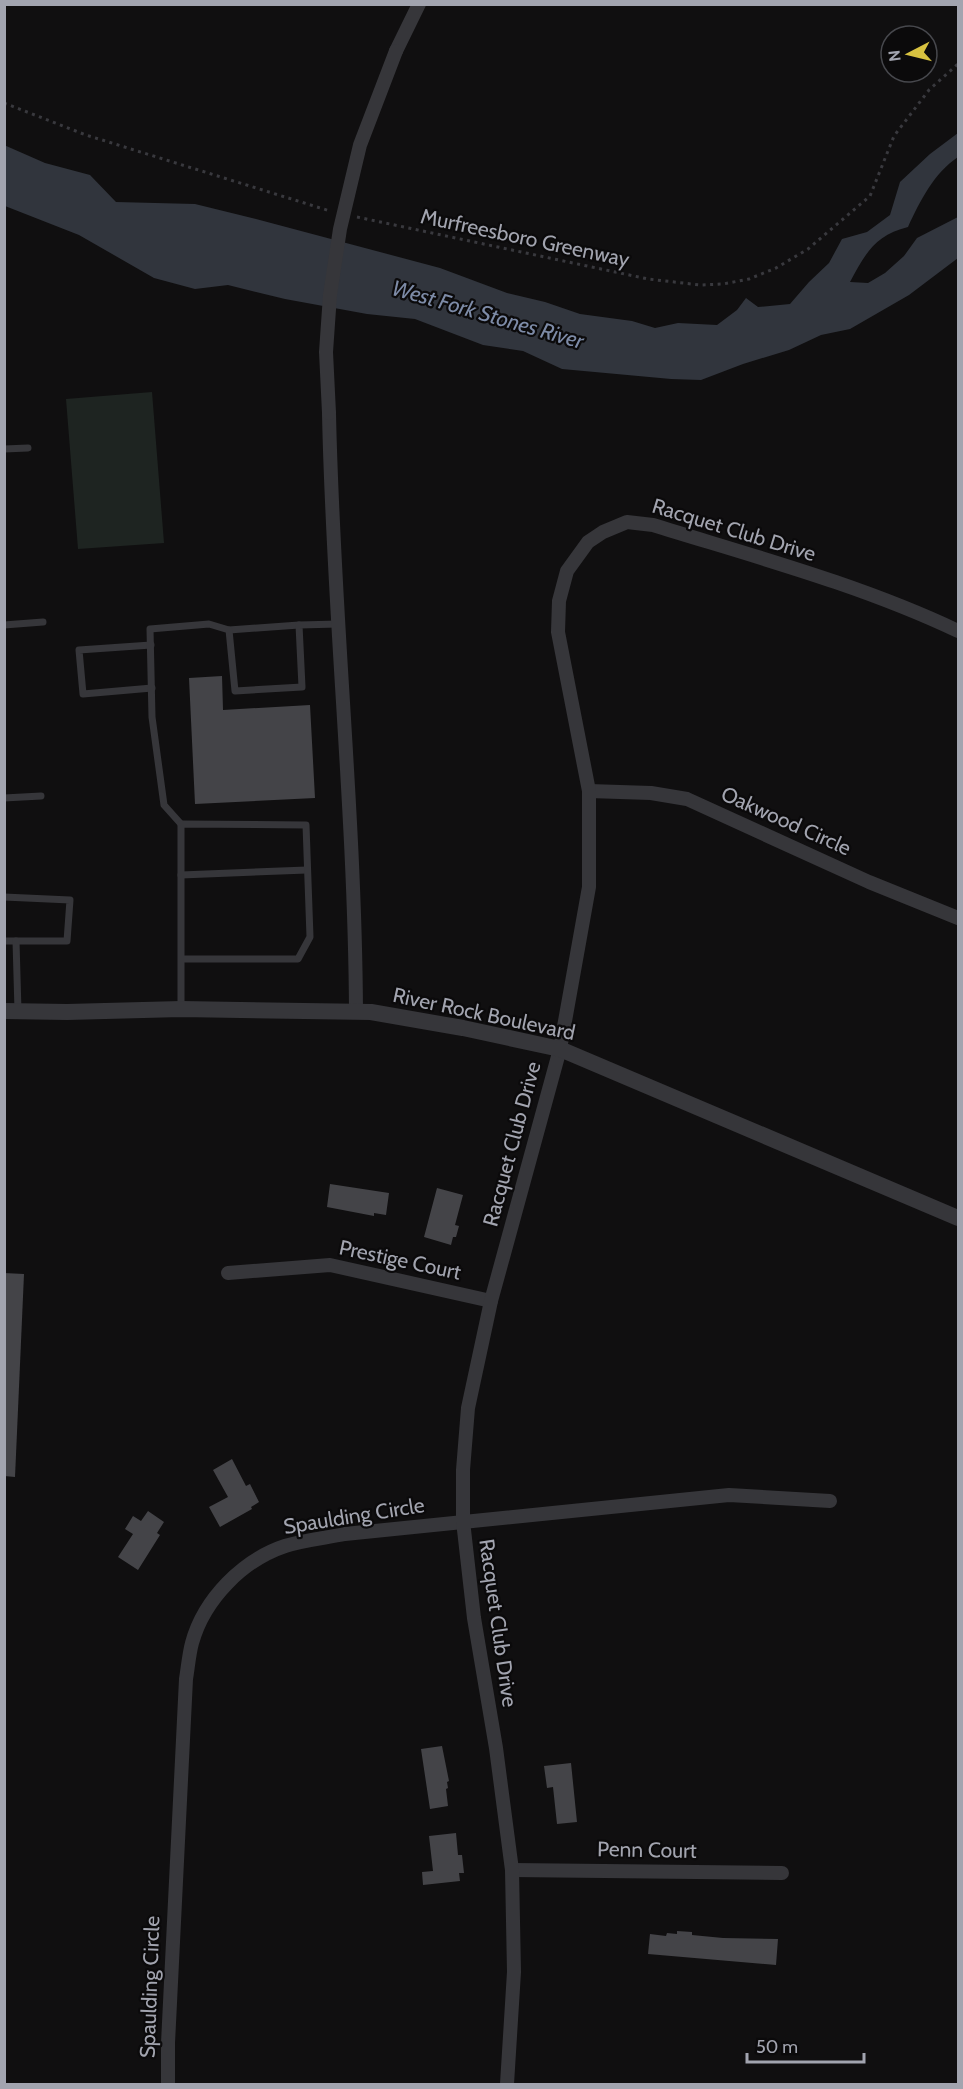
<svg xmlns="http://www.w3.org/2000/svg" width="963" height="2089" font-family="Cabin,sans-serif">
<style>
.green{fill:#1e2421}
.water{fill:#31353d}
.building{fill:#444448}
.lines{fill:none;stroke-linecap:round;stroke-linejoin:round}
.path{stroke:#39393e;stroke-width:3;stroke-dasharray:3 4.5;stroke-linecap:butt}
.service{stroke:#36363a;stroke-width:7}
.minor{stroke:#36363a;stroke-width:14}
.tertiary{stroke:#36363a;stroke-width:16}
.minor-bridge{stroke:#36363a;stroke-width:14}
.labels{text-anchor:middle;stroke-width:4.5;stroke-linejoin:round;paint-order:stroke}
.street-label{font-size:21px;fill:#a2a4af;stroke:#0b0a0b}
.water-label{font-size:22px;font-style:italic;fill:#7d8ba7;stroke:#0b0a0b}
</style>
<rect width="100%" height="100%" fill="#100f10"/>
<!-- green -->
<polygon class="green" points="152,392 164,543 78,549 66,399"/>
<!-- water -->
<path class="water" d="M958 133V157C934 173 920 201 908 227 875 235 865 254 850 282L868 283 885 273 904 256 917 238 958 217V258L909 295 850 329 821 335 789 350 743 364 701 380 671 379 562 369 523 351 483 345 415 319 367 314 285 299 228 285 195 289 154 278 79 235 5 206 4 145 45 163 90 175 116 202 195 204 256 219 440 268 507 293 545 302 580 314 632 321 655 328 678 323 717 325 737 310 746 298 758 307 790 304 809 282 829 263 842 239 867 232 890 215 900 182 930 154Z"/>
<!-- building -->
<g class="building">
<polygon points="222,676 223,710 310,705 315,798 195,804 189,678"/>
<polygon points="330,1184 389,1193 386,1215 374,1213 374,1216 327,1207"/>
<polygon points="437,1188 463,1195 455,1225 459,1226 456,1237 453,1237 451,1245 424,1237"/>
<polygon points="4,1273 24,1274 15,1477 4,1476"/>
<polygon points="232,1459 246,1486 250,1484 259,1502 251,1507 252,1509 220,1527 209,1507 228,1497 213,1470"/>
<polygon points="148,1511 164,1522 157,1533 160,1535 138,1570 118,1557 133,1534 125,1529 133,1516 141,1521"/>
<polygon points="442,1746 449,1781 447,1782 448,1788 446,1789 448,1806 430,1809 421,1749"/>
<polygon points="571,1763 577,1822 557,1824 553,1787 547,1788 544,1766"/>
<polygon points="456,1833 458,1855 462,1855 464,1873 459,1873 460,1881 423,1885 422,1872 433,1871 429,1836"/>
<polygon points="677,1931 692,1932 692,1935 723,1938 778,1939 776,1965 648,1954 650,1934 666,1936 667,1933 677,1934"/>
</g>
<g class="lines">
<!-- path -->
<g class="path">
<polyline points="4,103 86,135 330,211"/>
<polyline points="357,217 648,279 700,285 723,284 749,279 776,268 808,249 870,196 894,136 929,90 958,64"/>
</g>
<!-- service -->
<g class="service">
<polyline points="4,449 28,448"/>
<polyline points="4,625 43,622"/>
<polyline points="229,630 299,625"/>
<polyline points="151,645 79,650 83,694 152,688"/>
<polyline points="4,798 41,796"/>
<polyline points="181,824 164,805 152,717 150,629 209,624 229,630 235,691 302,687 299,625 338,624"/>
<polyline points="181,875 307,870"/>
<polyline points="4,897 70,900 67,941 4,941"/>
<polyline points="16,941 18,1011"/>
<polyline points="181,959 298,959 310,937 306,825 181,824 181,1009"/>
</g>
<!-- minor -->
<g class="minor">
<polyline points="396,51 419,4"/>
<path d="M329 413C333 613 355 812 356 1012"/>
<polyline points="589,791 651,793 687,799 869,882 958,918"/>
<polyline points="228,1273 330,1265 491,1301"/>
<polyline points="512,1870 782,1873"/>
<path d="M168 2084V2043L186 1679C188 1667 189 1654 192 1643 204 1599 243 1560 285 1546 304 1540 325 1538 345 1534L729 1495 830 1501"/>
<path d="M507 2084 514 1972 512 1870 496 1748 474 1618 463 1521V1470L468 1408 491 1301 560 1049 589 887V791L558 632 559 601 567 571 588 542 603 532 627 522 653 525C756 557 861 585 958 631"/>
</g>
<!-- tertiary -->
<polyline class="tertiary" points="4,1011 67,1012 181,1009 371,1012 463,1028 560,1049 958,1218"/>
<!-- minor-bridge -->
<polyline class="minor-bridge" points="329,413 326,352 330,295 340,229 360,145 396,51"/>
</g>
<g class="labels">
<!-- street labels -->
<g class="street-label">
<text transform="translate(525 238) rotate(12)" y="7">Murfreesboro Greenway</text>
<text transform="translate(734 530) rotate(17)" y="7">Racquet Club Drive</text>
<text transform="translate(786 821) rotate(24)" y="7">Oakwood Circle</text>
<text transform="translate(484 1014) rotate(12)" y="7">River Rock Boulevard</text>
<text transform="translate(512 1144) rotate(-75)" y="7">Racquet Club Drive</text>
<text transform="translate(400 1260) rotate(12)" y="7">Prestige Court</text>
<text transform="translate(354 1516) rotate(-9)" y="7">Spaulding Circle</text>
<text transform="translate(498 1623) rotate(82)" y="7">Racquet Club Drive</text>
<text transform="translate(647 1850) rotate(1)" y="7">Penn Court</text>
<text transform="translate(150 1987) rotate(-88)" y="7">Spaulding Circle</text>
</g>
<!-- water labels -->
<g class="water-label">
<text transform="translate(488 314) rotate(16)" y="8">West Fork Stones River</text>
</g>
</g>
<!-- border -->
<rect width="963" height="2089" fill="none" stroke="#a2a4af" stroke-width="12"/>
<!-- north arrow -->
<g transform="translate(909 54) rotate(263)"><circle r="28" fill="#0b0a0b" stroke="#47484d" stroke-width="1.5"/>
<path d="M0-4.5L10 22L0 15L-10 22Z" fill="#d8c240"/>
<text y="-9" font-size="16" font-weight="bold" text-anchor="middle" fill="#a2a4af">N</text>
</g>
<!-- scale -->
<path d="M747 2053v9h117v-9" fill="none" stroke="#a2a4af" stroke-width="3"/>
<text x="756" y="2053" font-size="18" fill="#a2a4af" stroke="#0b0a0b" stroke-width="4.5" paint-order="stroke">50 m</text>
</svg>
